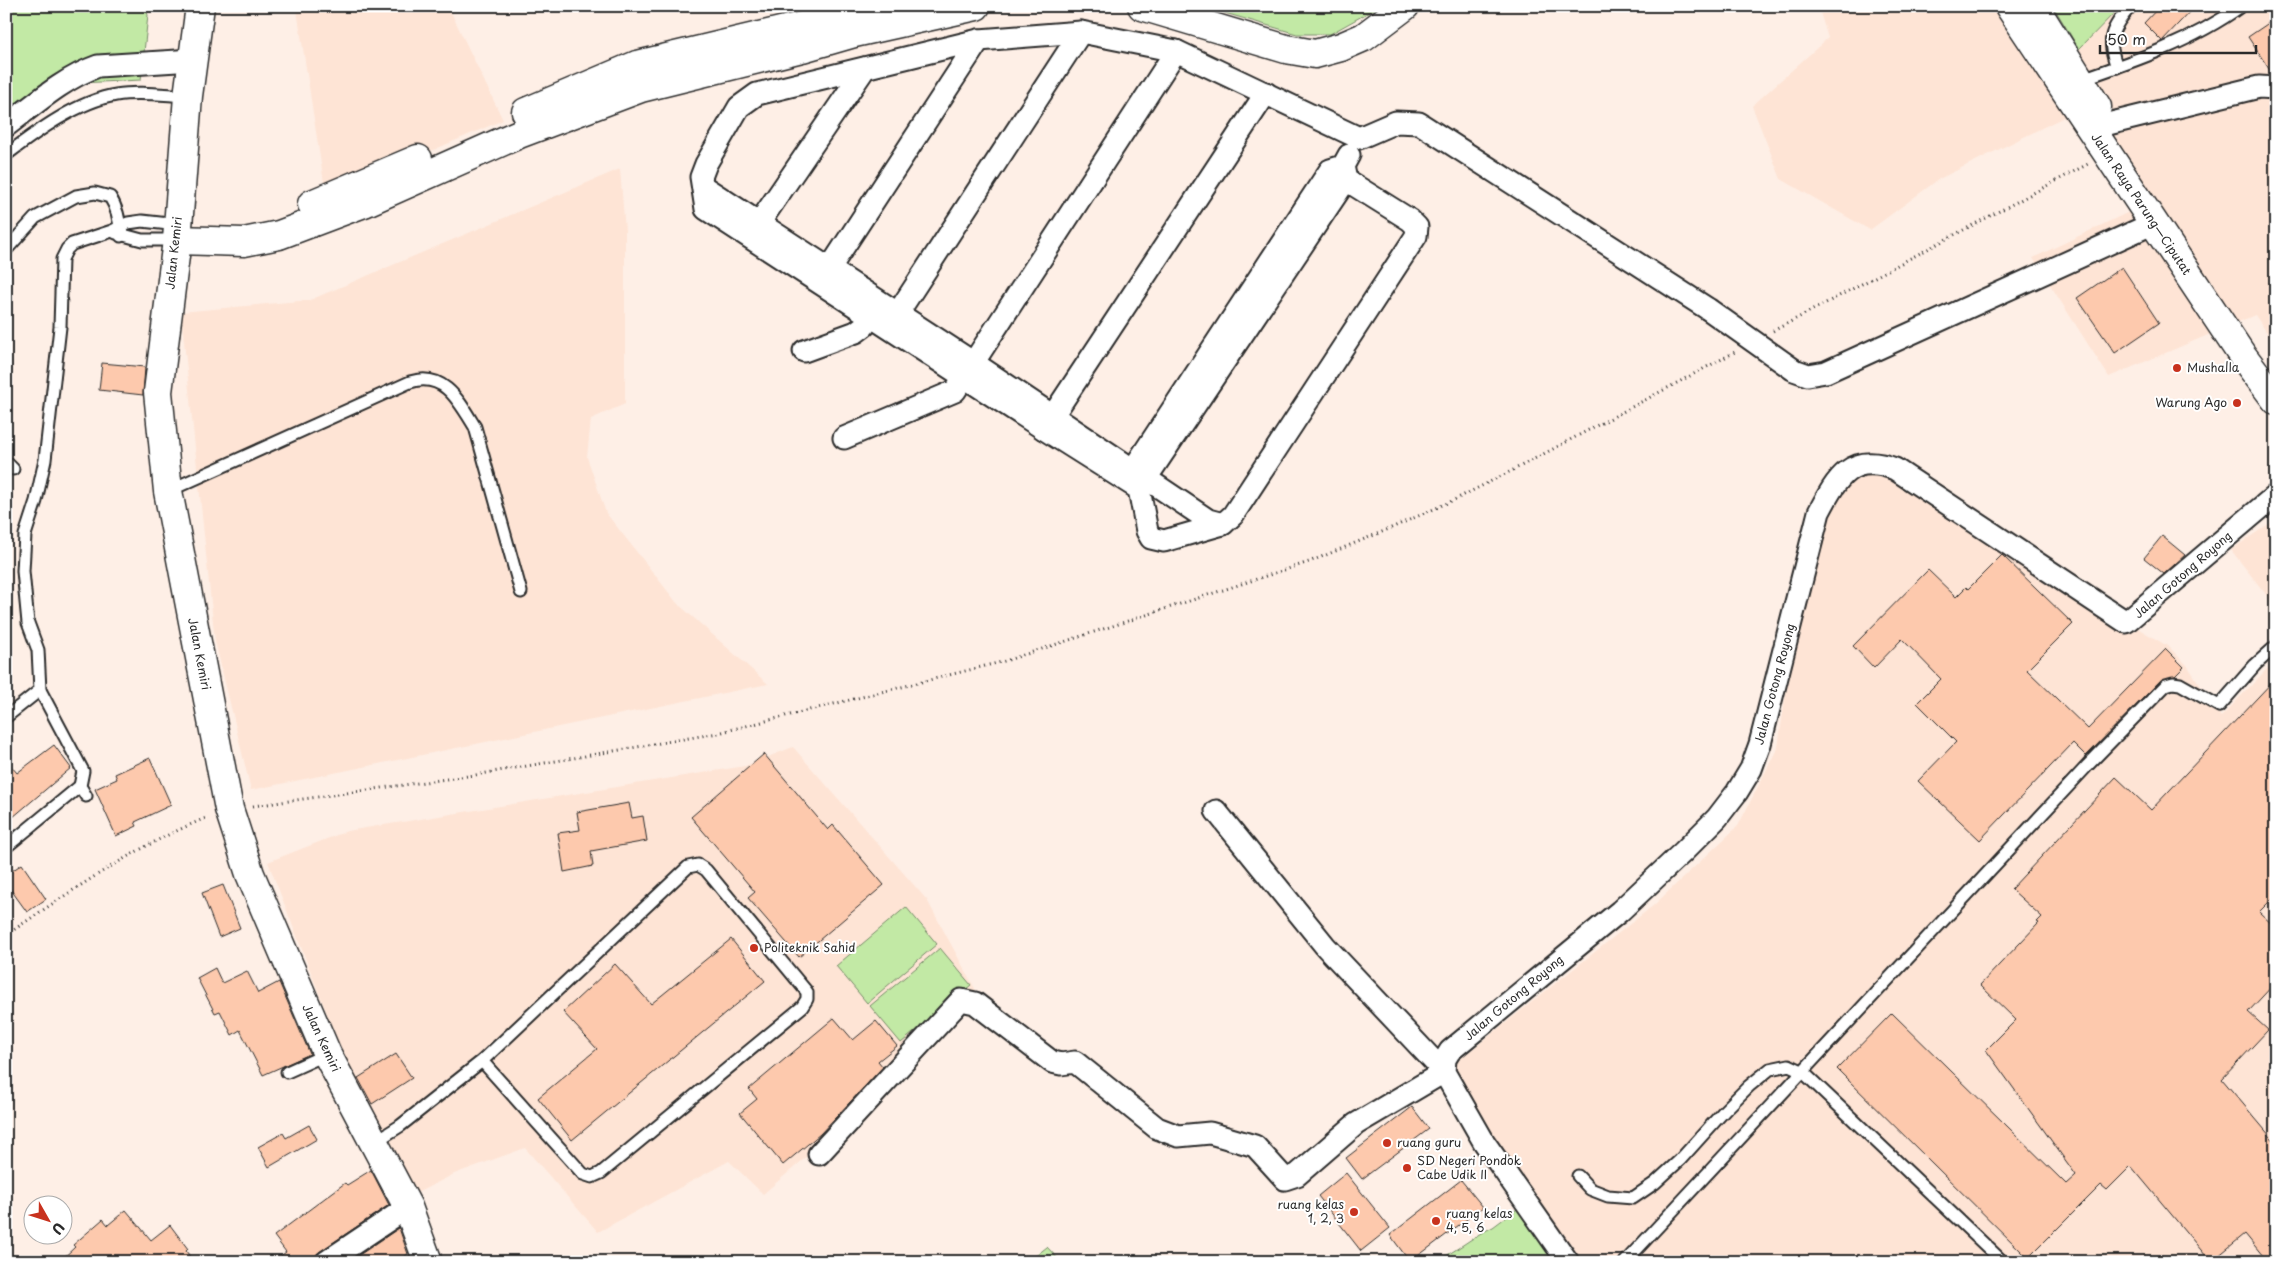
<svg xmlns="http://www.w3.org/2000/svg" width="2282" height="1268" font-family="'Playpen Sans',sans-serif">
<style>
.built{fill:#fee4d5}
.green{fill:#c2e9a5;stroke:#768a68}
.building{fill:#fdc9ad;stroke:#2b2b2b}
.lines{fill:none;stroke-linecap:round;stroke-linejoin:round}
.service-casing{stroke:#2b2b2b;stroke-width:15}
.minor-casing{stroke:#2b2b2b;stroke-width:25}
.tertiary-casing{stroke:#2b2b2b;stroke-width:31}
.trunk-casing{stroke:#2b2b2b;stroke-width:31}
.path{stroke:#2b2b2b;stroke-width:3;stroke-dasharray:1 4;stroke-linecap:butt}
.service{stroke:#fff;stroke-width:11}
.minor{stroke:#fff;stroke-width:21}
.tertiary{stroke:#fff;stroke-width:28}
.trunk{stroke:#fff;stroke-width:28}
.minor-bridge-casing{stroke:#2b2b2b;stroke-width:25;stroke-linecap:butt}
.minor-bridge{stroke:#fff;stroke-width:21}
.poi-dot{fill:#c8321e;stroke:#fff;stroke-width:2}
.labels{text-anchor:middle;stroke-width:4;stroke-linejoin:round;paint-order:stroke}
.street-label{font-size:12px;fill:#2b2b2b;stroke:#fff}
.poi-label{font-size:12px;fill:#2b2b2b;stroke:#fff;text-anchor:start}
</style>
<rect width="100%" height="100%" fill="#feefe6"/>
<filter id="ink" filterUnits="userSpaceOnUse"><feTurbulence type="fractalNoise" baseFrequency=".02" numOctaves="2"/><feDisplacementMap in="SourceGraphic" scale="10" xChannelSelector="R" yChannelSelector="G"/><feConvolveMatrix kernelMatrix="1 2 1 2 8 2 1 2 1" color-interpolation-filters="sRGB"/></filter>
<g filter="url(#ink)">
<!-- built -->
<g class="built">
<polygon points="322,6 448,6 503,120 326,196 297,10"/>
<polygon points="1818,6 2053,6 2079,48 2121,6 2276,6 2276,346 2255,315 2109,377 2033,258 2131,211 2064,117 1939,179 1870,230 1781,179 1752,106 1828,38"/>
<polygon points="620,169 625,231 625,404 591,419 587,457 606,513 677,603 768,684 251,790 215,641 181,312 310,300"/>
<polygon points="1851,456 2169,647 2187,665 2221,717 2266,670 2276,663 2276,1262 1578,1262 1487,1147 1450,1067 1654,905 1738,826 1778,747 1810,528"/>
<polygon points="2276,519 2276,607 2231,550"/>
<polygon points="793,747 927,900 979,996 864,1108 763,1194 729,1161 598,1232 525,1148 454,1174 415,1194 348,1068 268,862 347,831 745,766"/>
</g>
<!-- green -->
<g class="green">
<polygon points="6,6 145,6 148,15 141,80 80,83 6,134"/>
<polygon points="1201,6 1380,6 1330,34 1297,34"/>
<polygon points="2053,6 2121,6 2079,49"/>
<polygon points="906,907 937,944 867,1003 836,966"/>
<polygon points="940,948 971,985 901,1043 870,1006"/>
<polygon points="1529,1200 1578,1262 1437,1262 1481,1233 1493,1227"/>
<polygon points="1047,1247 1061,1262 1028,1262"/>
</g>
<!-- building -->
<g class="building">
<polygon points="2160,6 2195,6 2162,41 2144,23"/>
<polygon points="2276,18 2276,75 2273,75 2248,37"/>
<polygon points="2122,267 2159,323 2115,353 2077,298"/>
<polygon points="102,363 145,367 143,395 99,390"/>
<polygon points="2162,536 2185,555 2164,574 2144,558"/>
<polygon points="2002,555 2073,624 2027,670 2088,729 2166,649 2184,667 2175,676 2161,680 2086,756 2073,743 1980,840 1918,781 1956,742 1917,703 1941,679 1902,639 1874,668 1853,646 1928,570 1956,597 1966,587 1968,589"/>
<polygon points="2276,678 2276,895 2259,912 2276,928 2276,982 2248,1012 2268,1030 2222,1079 2276,1143 2276,1262 2268,1262 2245,1234 2211,1262 2131,1166 2107,1190 2101,1185 2028,1258 1837,1069 1892,1013 2066,1184 2076,1175 1986,1050 2016,1020 1980,985 2039,923 2037,922 2042,917 2011,889 2116,777 2151,810"/>
<polygon points="54,745 71,768 6,823 6,760 17,773"/>
<polygon points="764,754 828,830 833,825 884,885 799,957 748,898 755,892 691,817"/>
<polygon points="150,758 171,805 135,822 137,826 116,836 95,789 117,779 115,774"/>
<polygon points="629,803 632,818 643,816 647,841 591,851 593,866 564,872 558,833 580,830 577,812"/>
<polygon points="22,864 46,899 27,912 6,883 6,875"/>
<polygon points="223,885 240,928 219,937 202,893"/>
<polygon points="731,939 765,981 572,1140 538,1098 597,1049 563,1012 615,964 651,1004"/>
<polygon points="215,968 222,983 247,971 258,993 279,982 310,1054 263,1075 240,1030 232,1035 220,1011 215,1013 197,978"/>
<polygon points="834,1018 853,1040 876,1021 897,1046 878,1061 883,1067 820,1134 783,1165 740,1113 757,1099 749,1089"/>
<polygon points="396,1054 412,1078 372,1104 358,1078"/>
<polygon points="1412,1107 1429,1129 1362,1179 1346,1158"/>
<polygon points="309,1125 317,1139 269,1167 258,1147 283,1133 286,1138"/>
<polygon points="371,1170 389,1205 319,1252 314,1262 273,1262 286,1252 274,1236 345,1183 347,1185"/>
<polygon points="1346,1173 1390,1228 1361,1251 1318,1196"/>
<polygon points="1461,1180 1483,1207 1410,1262 1390,1235"/>
<polygon points="126,1210 151,1240 170,1225 188,1249 186,1251 194,1262 59,1262 75,1247 73,1245 103,1219 108,1225"/>
<polygon points="399,1228 408,1254 396,1262 349,1262"/>
</g>
<g class="lines">
<!-- service casing -->
<g class="service-casing">
<g id="service">
<path d="M2117 67C2106 39 2111 28 2131 6"/>
<path d="M2079 80C2135 61 2193 41 2241 6"/>
<path d="M6 155C36 132 78 101 116 95 139 91 165 95 188 96"/>
<polyline points="116,233 142,240 177,240"/>
<path d="M6 250 35 218 76 196 95 193 110 197C118 209 120 222 121 236"/>
<polyline points="6,462 13,469"/>
<path d="M168 491 410 382C444 371 459 401 475 427L521 592"/>
<polyline points="6,717 40,690"/>
<polyline points="86,796 80,786 83,771 40,690 38,650 28,623 23,571 25,535 36,501 45,460 60,327 62,259 67,249 72,244 112,231 128,223 142,221 178,225"/>
<polyline points="6,847 80,786"/>
<polyline points="287,1072 327,1054"/>
<polyline points="373,1143 400,1126 482,1061 688,867 698,865 706,870 807,992 807,999 802,1007 601,1173 592,1177 583,1174 482,1061"/>
<polyline points="1578,1176 1590,1189 1608,1196 1633,1198 1655,1183 1680,1160 1725,1110 1749,1086 1770,1069 1789,1065 1802,1071 2003,1262"/>
<polyline points="1625,1262 2088,765 2166,685 2173,683 2180,684 2219,706 2255,665 2276,646"/>
</g>
</g>
<!-- minor casing -->
<g class="minor-casing">
<g id="minor">
<polyline points="2108,124 2259,87 2276,88"/>
<path d="M6 126C35 104 64 78 98 66L193 60"/>
<polyline points="704,187 974,363 1208,520 1223,524 1233,515 1416,236 1417,227 1410,220 1346,180 1343,166"/>
<polyline points="751,235 865,68"/>
<polyline points="822,280 979,40"/>
<polyline points="890,325 1081,32"/>
<polyline points="804,351 856,332 864,326 870,316"/>
<polyline points="1794,370 1808,375 1826,372 2154,223"/>
<polyline points="1044,429 1266,93"/>
<polyline points="844,438 955,391 1176,51"/>
<polyline points="1126,480 1330,170 1343,166 1349,155"/>
<polyline points="1139,489 1346,180"/>
<polyline points="1223,524 1164,541 1151,538 1147,531 1139,489 1044,429 706,209 701,177 706,164 739,107 757,94 979,40 1081,32 1176,51 1359,138 1396,122 1419,123 1708,309"/>
<polyline points="819,1154 961,1000 975,1003 1052,1062 1061,1064 1075,1062 1157,1128 1178,1136 1210,1133 1255,1146 1285,1179 1297,1175 1356,1124 1444,1072 1326,947 1216,811"/>
<polyline points="326,1262 408,1207"/>
<path d="M1568 1262 1484 1142 1444 1072 1445 1059 1450 1051 1620 911 1683 852 1717 818 1737 792 1751 769 1760 744 1819 512C1837 478 1851 452 1895 469L2126 622 2276 495"/>
</g>
</g>
<!-- tertiary casing -->
<g class="tertiary-casing">
<g id="tertiary">
<polyline points="200,6 188,96 177,240 158,392 168,491 229,809 250,874 327,1054 408,1207 428,1262"/>
<polyline points="1142,6 1286,49 1315,54 1341,47 1364,37 1405,6"/>
<polyline points="526,112 637,65 827,20 875,10"/>
<polyline points="312,204 418,159"/>
<polyline points="177,240 244,242 279,235 364,203 519,134 641,88 802,48 854,33 976,6"/>
</g>
</g>
<!-- trunk casing -->
<g class="trunk-casing">
<g id="trunk">
<polyline points="2009,6 2242,355 2276,400"/>
<polyline points="2034,6 2097,107"/>
</g>
</g>
<!-- path -->
<g class="path">
<polyline points="1773,331 2088,164"/>
<polyline points="253,806 475,775 718,733 1005,661 1309,562 1389,529 1454,500 1521,466 1735,352"/>
<path d="M6 935C70 892 134 847 206 818"/>
</g>
<!-- service -->
<use href="#service" class="service"/>
<!-- minor -->
<use href="#minor" class="minor"/>
<!-- tertiary -->
<use href="#tertiary" class="tertiary"/>
<!-- trunk -->
<use href="#trunk" class="trunk"/>
<!-- minor-bridge casing -->
<g class="minor-bridge-casing">
<polyline id="minor-bridge" points="1708,309 1794,370"/>
</g>
<!-- minor-bridge -->
<use href="#minor-bridge" class="minor-bridge"/>
</g>
</g>
<!-- markers -->
<g class="poi-dot">
<circle cx="2177" cy="368" r="5"/>
<circle cx="2237" cy="403" r="5"/>
<circle cx="754" cy="948" r="5"/>
<circle cx="1387" cy="1143" r="5"/>
<circle cx="1407" cy="1168" r="5"/>
<circle cx="1354" cy="1212" r="5"/>
<circle cx="1436" cy="1221" r="5"/>
</g>
<g class="labels">
<!-- street labels -->
<g class="street-label">
<text transform="translate(2141 204) rotate(56)" y="4">Jalan Raya Parung—Ciputat</text>
<text transform="translate(174 253) rotate(-84)" y="4">Jalan Kemiri</text>
<text transform="translate(2183 575) rotate(-41)" y="4">Jalan Gotong Royong</text>
<text transform="translate(199 654) rotate(79)" y="4">Jalan Kemiri</text>
<text transform="translate(1775 684) rotate(-75)" y="4">Jalan Gotong Royong</text>
<text transform="translate(1514 998) rotate(-40)" y="4">Jalan Gotong Royong</text>
<text transform="translate(321 1038) rotate(65)" y="4">Jalan Kemiri</text>
</g>
<!-- poi labels -->
<g class="poi-label">
<text x="2187" y="372">Mushalla</text>
<text x="2227" y="407" text-anchor="end">Warung Ago</text>
<text x="764" y="952">Politeknik Sahid</text>
<text x="1397" y="1147">ruang guru</text>
<text x="1417" y="1165">SD Negeri Pondok<tspan x="1417" dy="14">Cabe Udik II</tspan></text>
<text x="1344" y="1209" text-anchor="end">ruang kelas<tspan x="1344" dy="14">1, 2, 3</tspan></text>
<text x="1446" y="1218">ruang kelas<tspan x="1446" dy="14">4, 5, 6</tspan></text>
</g>
</g>
<!-- margin -->
<rect width="2282" height="1268" fill="none" stroke="#fff" stroke-width="25"/>
<rect x="12" y="12" width="2257" height="1243" fill="none" stroke="#2b2b2b" stroke-width="2" filter="url(#ink)"/>
<!-- north arrow -->
<g transform="translate(48 1220) rotate(129)"><circle r="24" fill="#ffffff" stroke="#aaaaaa"/>
<path d="M0-4L9 19L0 12L-9 19Z" fill="#c8321e"/>
<text y="-8" font-size="14" font-weight="bold" text-anchor="middle" fill="#2b2b2b">U</text>
</g>
<!-- scale -->
<path d="M2100 45v8h156v-8" fill="none" stroke="#2b2b2b" stroke-width="2.5"/>
<text x="2107" y="45" font-size="15" fill="#2b2b2b" stroke="#ffffff" stroke-width="4" paint-order="stroke">50 m</text>
</svg>
